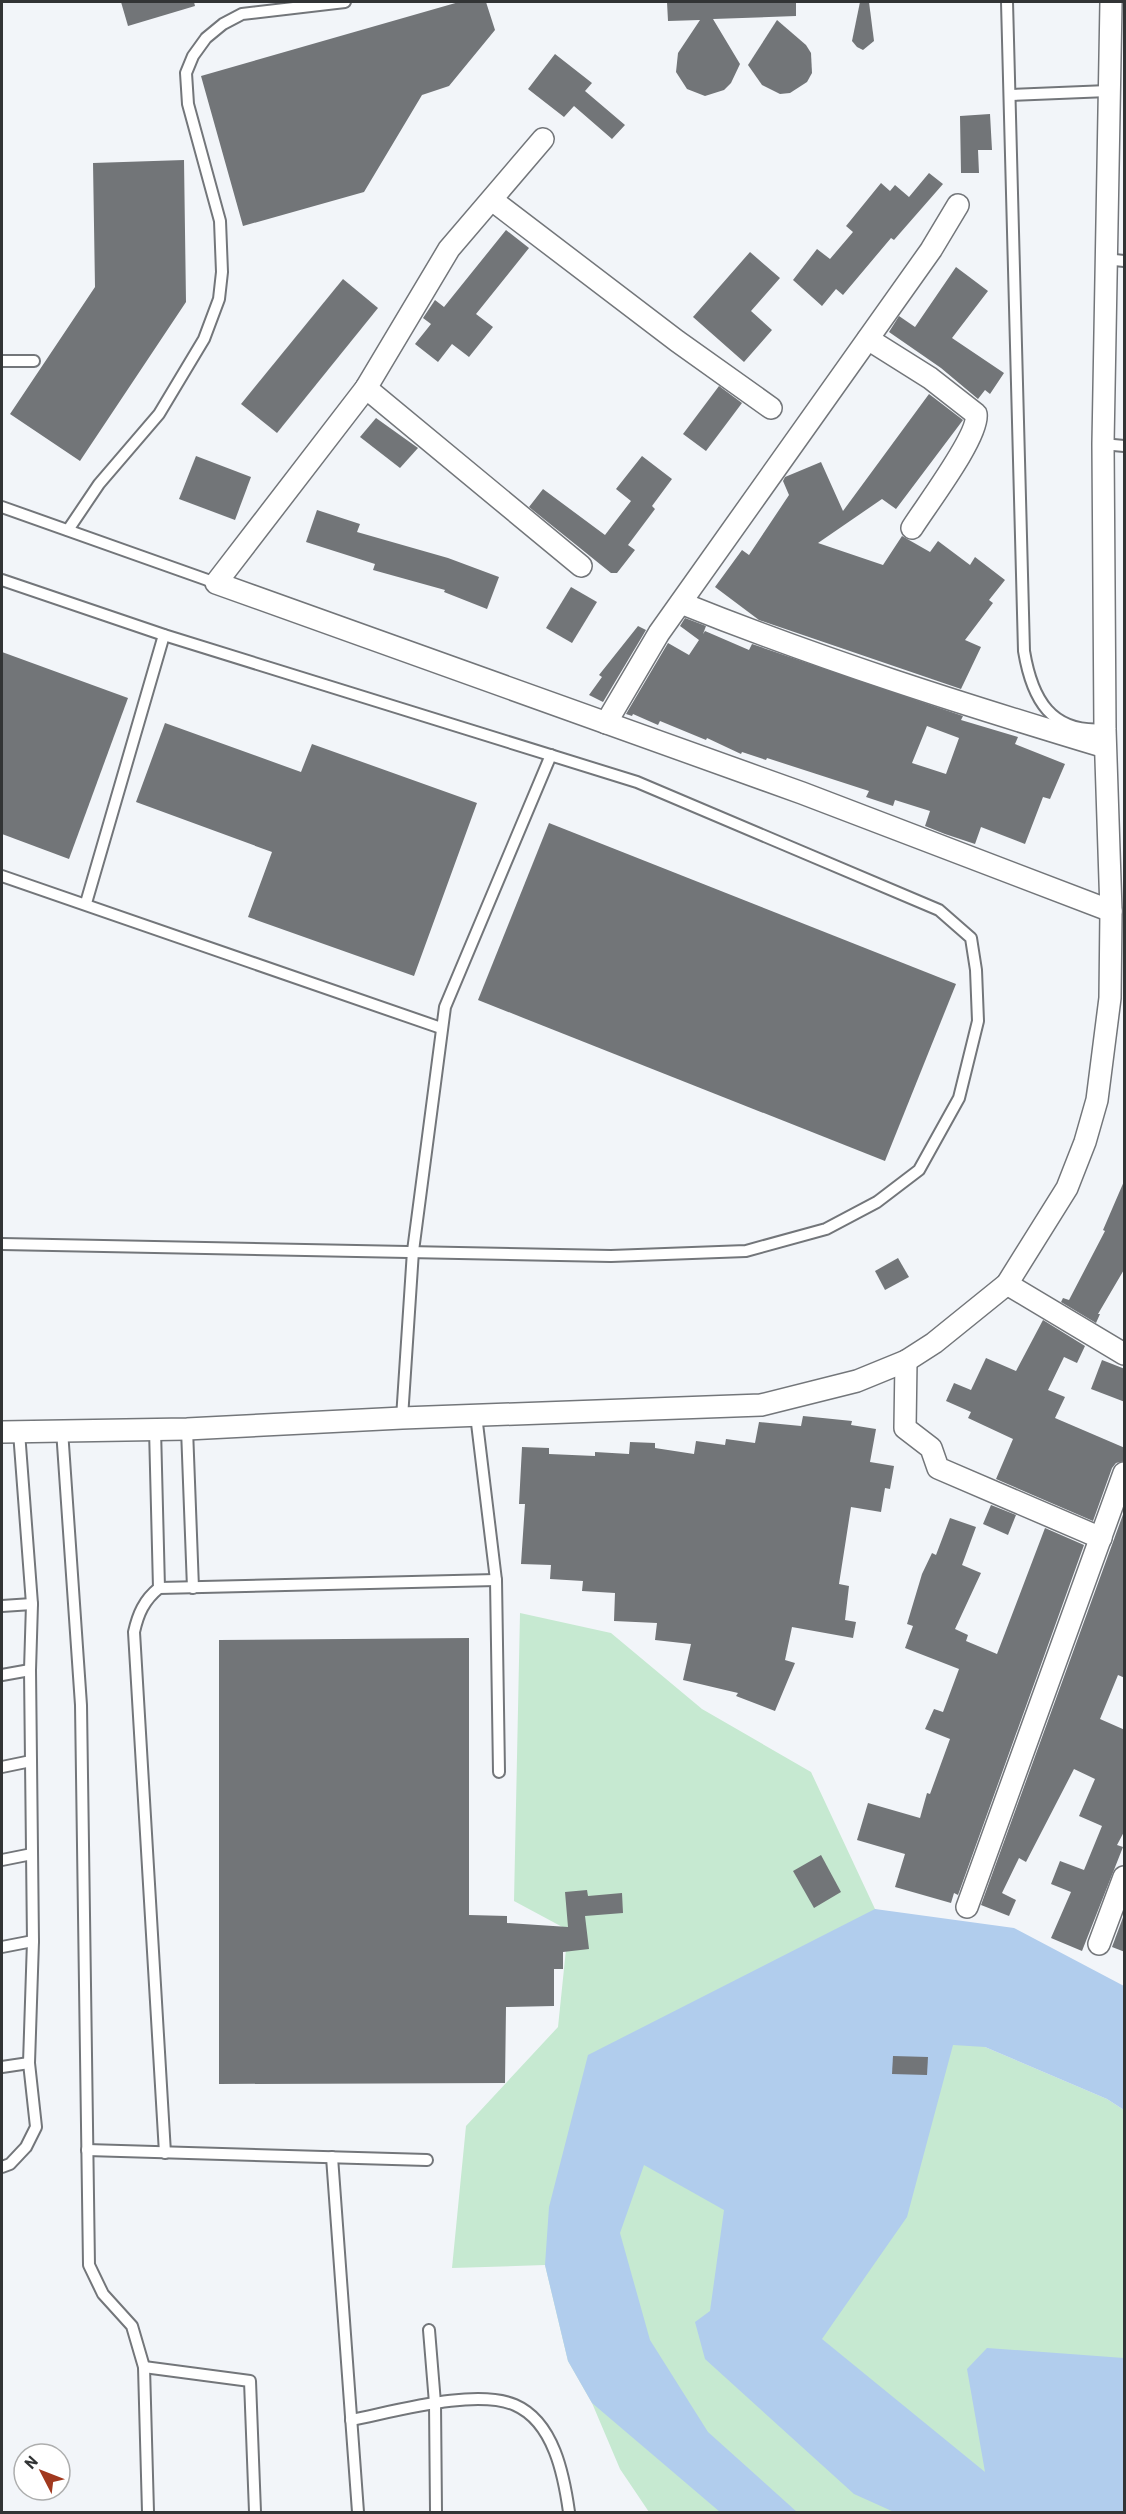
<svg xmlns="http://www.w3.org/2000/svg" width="1126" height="2514" font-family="Barlow,sans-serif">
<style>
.green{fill:#c6e9d1}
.water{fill:#b1cded}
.building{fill:#727578;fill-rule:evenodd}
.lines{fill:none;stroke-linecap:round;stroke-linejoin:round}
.lane-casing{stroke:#73767a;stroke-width:14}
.street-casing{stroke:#73767a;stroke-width:24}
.lane{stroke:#fff;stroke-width:10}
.street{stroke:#fff;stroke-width:21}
</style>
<rect width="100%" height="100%" fill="#f2f5f9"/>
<!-- green -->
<polygon class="green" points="520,1613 611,1633 702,1709 811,1772 875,1909 985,2047 1107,2099 1124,2110 1124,2512 649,2512 620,2469 592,2403 568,2361 545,2265 452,2268 466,2126 558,2027 568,1930 514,1901"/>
<!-- water -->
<polygon class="water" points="875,1909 1014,1928 1124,1986 1124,2110 1107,2099 985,2047 953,2045 907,2217 822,2339 985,2472 967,2369 987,2348 1124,2358 1124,2512 894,2512 854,2494 705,2359 695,2322 710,2311 724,2210 644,2165 620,2233 650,2340 708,2432 797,2512 720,2512 592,2403 568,2361 545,2265 549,2207 588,2055"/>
<!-- building -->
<g class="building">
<polygon points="121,2 194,2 195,6 128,26"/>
<polygon points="459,2 486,2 495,30 449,86 422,95 364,192 243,226 201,76"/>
<polygon points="667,2 796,2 796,16 713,19 740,64 731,83 724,90 705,96 687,89 676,72 678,53 700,20 668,21"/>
<polygon points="860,2 869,2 874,41 863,50 857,47 852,41"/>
<polygon points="777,20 806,45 811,53 812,73 807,82 790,93 780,94 762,85 748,65"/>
<polygon points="555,54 592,83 585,91 625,125 612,139 574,106 564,117 528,89"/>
<polygon points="990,114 992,150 978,150 979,173 961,173 960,116"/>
<polygon points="184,160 186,302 80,461 10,414 95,287 93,163"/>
<polygon points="929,173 943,184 894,240 891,238 843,295 836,289 822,306 793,280 817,249 830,259 853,232 846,226 881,183 890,191 895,185 909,197"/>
<polygon points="506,230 529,248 476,314 493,327 469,357 452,344 438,362 415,344 431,324 423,318 435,300 444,307"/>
<polygon points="750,252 780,278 751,311 772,330 744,362 693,317"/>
<polygon points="956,267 988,291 952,338 1004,373 990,394 985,390 978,399 941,368 889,332 899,316 915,327"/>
<polygon points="343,279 378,308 277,433 241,404"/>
<polygon points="719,386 742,403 706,451 683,434"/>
<polygon points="929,394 963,420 896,509 882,499 818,543 883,565 902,536 930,552 938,541 970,565 975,557 1005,580 989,600 993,603 965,640 981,647 961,689 759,620 715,587 742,550 749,555 789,495 783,481 785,477 821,462 843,511"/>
<polygon points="376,418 418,448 400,468 360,437"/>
<polygon points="196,456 251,477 235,520 179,499"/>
<polygon points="642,456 672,479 652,506 655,509 628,545 635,550 617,573 611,573 529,507 543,489 605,535 631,501 616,489"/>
<polygon points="317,510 360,524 357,532 448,558 499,577 487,609 444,592 445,590 373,570 375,564 306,542"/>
<polygon points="571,587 597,602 572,643 546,628"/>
<path d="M685 618 706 626 703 634 705 631 749 650 752 644 963 716 961 720 1018 737 1015 744 1065 764 1050 799 1043 797 1025 844 981 827 975 844 945 834 925 826 930 811 895 800 893 806 866 797 869 791 767 758 766 760 742 752 741 754 707 738 706 740 660 721 658 725 633 714 632 716 626 714 668 643 689 655 699 640 680 626ZM927 726 959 738 946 774 912 763Z"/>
<polygon points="638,626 646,630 603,702 589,695 602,677 599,675"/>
<polygon points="2,652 128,698 69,859 2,834"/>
<polygon points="165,723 301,772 312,744 477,803 414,976 248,917 272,852 136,802"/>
<polygon points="549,823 956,984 885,1161 478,1000"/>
<polygon points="1125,1179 1125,1268 1098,1314 1100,1314 1096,1323 1061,1302 1063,1298 1069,1300 1105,1231 1103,1230"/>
<polygon points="898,1258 909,1277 885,1290 875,1271"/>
<polygon points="1043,1320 1085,1346 1077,1363 1064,1357 1048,1390 1065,1397 1055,1418 1125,1448 1125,1461 1116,1463 1112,1468 1093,1521 996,1479 1013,1439 968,1418 971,1412 946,1401 954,1383 971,1390 986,1358 1016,1371"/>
<polygon points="1102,1360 1125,1369 1125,1402 1091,1389"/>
<polygon points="803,1416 852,1421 851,1425 876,1429 870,1462 894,1466 890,1489 885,1488 881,1512 851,1507 839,1584 849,1586 845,1620 856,1622 853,1638 792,1627 785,1660 795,1663 775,1711 736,1696 738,1693 683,1680 691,1644 655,1640 657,1623 614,1621 615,1593 582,1591 583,1581 550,1579 551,1565 521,1564 525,1504 519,1504 522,1447 549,1448 549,1454 595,1456 595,1452 629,1454 630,1442 655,1443 655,1448 694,1454 696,1441 725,1445 726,1439 755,1443 759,1422 801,1426"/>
<polygon points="991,1505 1016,1515 1008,1535 983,1524"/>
<polygon points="1125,1509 1125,1678 1118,1675 1100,1719 1125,1730 1125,1830 1117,1845 1123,1847 1082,1951 1051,1938 1071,1892 1051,1884 1060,1861 1084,1870 1102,1826 1079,1816 1095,1779 1074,1769 1026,1862 1019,1858 1002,1893 1016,1900 1009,1916 981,1905"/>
<polygon points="950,1518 976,1527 962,1565 981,1573 955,1629 968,1635 966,1641 997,1654 1045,1528 1084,1545 958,1895 954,1893 951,1903 895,1887 905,1854 857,1840 868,1803 920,1818 927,1793 930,1794 950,1739 925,1729 934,1709 943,1712 959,1669 905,1648 913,1626 907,1624 922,1574 932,1553 936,1555"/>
<polygon points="469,1638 469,1915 507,1916 507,1923 568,1927 565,1892 587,1890 588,1896 622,1893 623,1913 585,1916 589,1949 563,1952 563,1969 554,1969 554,2006 506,2007 505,2083 219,2084 219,1640"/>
<polygon points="821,1855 841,1892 814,1908 793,1871"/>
<polygon points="1125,1912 1125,1952 1112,1947"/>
<polygon points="893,2056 928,2057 927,2075 892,2074"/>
</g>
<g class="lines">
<!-- lane casing -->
<g class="lane-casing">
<g id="lane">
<path d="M1007 2 1024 651C1032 699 1051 734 1105 729"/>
<polyline points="1010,95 1108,91"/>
<polyline points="1105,259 1124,261"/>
<polyline points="2,361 34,361"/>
<polyline points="1103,444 1124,446"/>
<polyline points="2,507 216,583"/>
<polyline points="68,530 99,484 159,414 204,339 219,299 222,272 220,221 188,104 186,73 193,56 206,38 223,24 242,14 345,2"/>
<polyline points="2,580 164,635 637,782 939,910 971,938 976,970 978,1021 959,1098 919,1170 877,1202 826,1229 746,1251 611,1256 2,1244"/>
<polyline points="2,876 441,1028"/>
<polyline points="86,903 164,635"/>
<polyline points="476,1415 496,1580 499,1772"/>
<polyline points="402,1418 413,1251 445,1007 551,755"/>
<polyline points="155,1429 159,1588"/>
<polyline points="187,1429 193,1588"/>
<polyline points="62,1430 81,1705 89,2265 103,2294 132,2326 144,2367 148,2512"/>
<polyline points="2,1606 32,1604"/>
<polyline points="2,1675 30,1670"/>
<polyline points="2,1767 31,1761"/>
<polyline points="2,1860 32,1854"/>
<polyline points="2,1947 33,1941"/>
<polyline points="2,2067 29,2063"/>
<polyline points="87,2150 427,2160"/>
<path d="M165 2153 134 1632C138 1614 144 1600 159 1588L496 1580"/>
<polyline points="332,2157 358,2512"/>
<polyline points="2,2167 10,2164 26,2147 36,2127 29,2063 33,1941 30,1670 32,1604 19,1432"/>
<polyline points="429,2330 435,2403 436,2512"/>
<polyline points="144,2367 250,2381 255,2512"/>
<path d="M351 2420C393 2412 475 2388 515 2405 554 2422 564 2476 569 2512"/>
</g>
</g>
<!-- street casing -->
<g class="street-casing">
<g id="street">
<polyline points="543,139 449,249 366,388 216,583 802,793 1111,911"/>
<polyline points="492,200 677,341 771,408"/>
<path d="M868 339 930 378 976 414C980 435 925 507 912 528"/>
<polyline points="366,388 581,566"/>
<path d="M681 603C820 659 962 704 1105 747"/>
<polyline points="606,723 659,633 931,250 958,205"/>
<polyline points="1007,1284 1124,1354"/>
<polyline points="906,1361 905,1428 931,1448 938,1468 1101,1538"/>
<polyline points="2,1432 187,1429 402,1418 761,1405 857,1381 906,1361 934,1343 1007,1284 1067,1188 1085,1142 1097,1100 1110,998 1111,911 1105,729 1103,444 1111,2"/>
<polyline points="967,1907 1124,1473"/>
<polyline points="1099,1944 1124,1877"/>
</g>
</g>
<!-- lane -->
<use href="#lane" class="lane"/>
<!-- street -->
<use href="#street" class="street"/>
</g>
<!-- border -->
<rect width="1126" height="2514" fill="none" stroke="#323435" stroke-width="6"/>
<!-- north arrow -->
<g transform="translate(42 2472) rotate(312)"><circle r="28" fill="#ffffff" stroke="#adaeae" stroke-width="1.5"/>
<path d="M0-4.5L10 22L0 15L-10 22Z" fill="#a1391f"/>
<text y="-9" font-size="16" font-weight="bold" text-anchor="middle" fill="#323435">N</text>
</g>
</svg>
